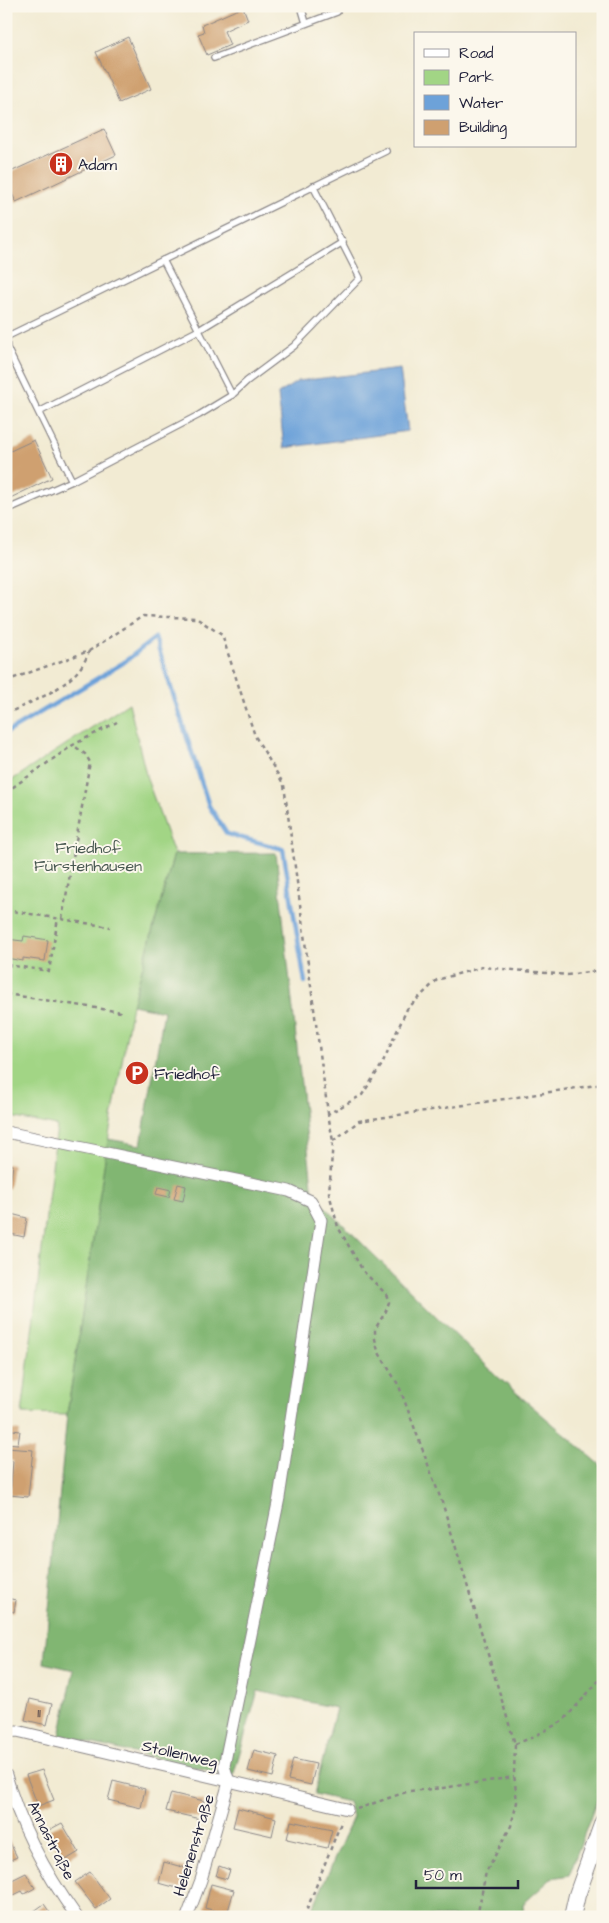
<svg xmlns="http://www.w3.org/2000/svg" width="609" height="1923" font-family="'Architects Daughter',sans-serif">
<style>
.green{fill:#a2d585;stroke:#627c60}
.forest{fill:#81b672;stroke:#526c56}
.water{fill:#6da2d9;stroke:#48628a}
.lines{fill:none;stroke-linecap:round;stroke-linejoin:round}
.stream{stroke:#6da2d9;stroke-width:4.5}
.building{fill:#cfa070}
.service-casing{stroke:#8a8687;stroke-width:8}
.minor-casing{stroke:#8a8687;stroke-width:13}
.secondary-casing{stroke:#8a8687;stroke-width:18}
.path{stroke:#8a8687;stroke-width:2.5;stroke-dasharray:4 4;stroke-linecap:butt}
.service{stroke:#fff;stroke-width:5.5}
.minor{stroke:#fff;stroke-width:11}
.secondary{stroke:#fff;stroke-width:16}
.labels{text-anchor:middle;stroke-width:4;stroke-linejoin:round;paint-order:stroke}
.number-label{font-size:14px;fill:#4d4248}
.poi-label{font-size:16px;fill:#22223b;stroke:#fbf7ec;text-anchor:start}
.park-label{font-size:16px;fill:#485851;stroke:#fbf7ec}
.street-label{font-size:16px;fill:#22223b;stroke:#fbf7ec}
</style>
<rect width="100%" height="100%" fill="#fbf7ec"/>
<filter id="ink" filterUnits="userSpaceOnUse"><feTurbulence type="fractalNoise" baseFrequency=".02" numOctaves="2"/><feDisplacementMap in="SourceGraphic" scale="10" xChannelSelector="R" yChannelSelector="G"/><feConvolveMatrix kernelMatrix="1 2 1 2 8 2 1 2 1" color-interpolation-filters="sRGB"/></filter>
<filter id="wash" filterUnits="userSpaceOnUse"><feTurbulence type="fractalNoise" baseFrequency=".0096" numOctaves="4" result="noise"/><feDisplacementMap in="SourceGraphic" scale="20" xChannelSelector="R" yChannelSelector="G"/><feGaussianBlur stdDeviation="1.12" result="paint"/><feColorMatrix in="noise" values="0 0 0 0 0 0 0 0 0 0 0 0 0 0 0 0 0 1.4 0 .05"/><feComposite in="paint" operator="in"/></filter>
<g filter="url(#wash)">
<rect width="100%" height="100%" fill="#f2ebd3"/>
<!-- green -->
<polygon class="green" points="129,703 147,779 174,854 132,1005 109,1135 67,1415 22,1414 57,1126 6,1116 6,784"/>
<!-- forest -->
<polygon class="forest" points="276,853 313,1195 498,1377 603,1467 603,1784 569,1875 552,1878 523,1904 524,1917 309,1917 353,1817 348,1802 314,1794 336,1708 258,1691 233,1776 60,1736 74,1670 44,1663 67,1415 108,1139 141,1145 164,1011 132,1005 174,854"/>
<!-- water -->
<polygon class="water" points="400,369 408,431 284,448 278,394 298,381"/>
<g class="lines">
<!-- stream -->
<polyline class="stream" points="6,733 123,663 155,638 209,806 227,834 283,849 305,982"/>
</g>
<g id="blocks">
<!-- building -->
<g class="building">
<polygon points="243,7 248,20 224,31 230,45 207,55 198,34 204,32 202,25"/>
<polygon points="128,37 151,89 119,103 96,52"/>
<polygon points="104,129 116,155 16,202 6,181 6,174"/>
<polygon points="34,440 52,478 6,500 6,453"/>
<polygon points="24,936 48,940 45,961 23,958 23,961 6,958 6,939 23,941"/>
<polygon points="6,1164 13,1165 9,1189 6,1189"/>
<polygon points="178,1184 186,1186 183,1201 174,1199"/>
<polygon points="158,1187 171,1190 169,1197 156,1194"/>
<polygon points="7,1213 27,1218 24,1237 6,1233"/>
<polygon points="6,1429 20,1431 18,1444 6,1443"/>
<polygon points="6,1448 33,1450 28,1497 10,1495 13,1461 6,1460"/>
<polygon points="6,1598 16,1600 14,1612 6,1610"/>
<polygon points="30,1699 52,1704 47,1725 25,1720"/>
<polygon points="254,1750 278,1756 273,1777 248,1771"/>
<polygon points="293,1759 316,1764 311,1785 288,1780"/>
<polygon points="42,1770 54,1800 38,1806 26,1775"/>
<polygon points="113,1781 145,1789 141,1808 108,1800"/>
<polygon points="171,1793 204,1801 200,1819 166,1811"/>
<polygon points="238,1808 276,1818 272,1836 233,1827"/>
<polygon points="291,1821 332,1830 327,1848 287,1839"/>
<polygon points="62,1823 79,1852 64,1861 47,1831"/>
<polygon points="9,1841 17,1857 6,1862 6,1843"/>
<polygon points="164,1862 186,1868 181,1889 159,1883"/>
<polygon points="219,1866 230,1870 227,1879 216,1876"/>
<polygon points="90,1872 110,1899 96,1909 75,1882"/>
<polygon points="26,1873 35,1888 24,1894 22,1891 6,1899 6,1883"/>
<polygon points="211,1884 234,1890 227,1914 205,1908"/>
<polygon points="44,1904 53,1917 26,1917"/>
</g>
</g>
</g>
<g filter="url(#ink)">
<use href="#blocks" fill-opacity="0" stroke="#8a8687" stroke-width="1"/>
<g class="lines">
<!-- service casing -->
<g class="service-casing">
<g id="service">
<polyline points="301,6 306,23"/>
<polyline points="214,58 337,12"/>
<polyline points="163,260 232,395"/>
<polyline points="6,336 7,348 72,481"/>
<polyline points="6,337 386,151"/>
<polyline points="39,412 199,330 343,242"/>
<polyline points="6,510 72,481 199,415 232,395 247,381 294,346 360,278 313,186"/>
</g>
</g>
<!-- minor casing -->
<g class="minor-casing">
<g id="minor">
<polyline points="6,1132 289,1191 311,1201 321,1220 279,1498 224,1766 229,1782 201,1880 187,1917"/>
<polyline points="6,1732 17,1731 347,1809"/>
<path d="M6 1775C20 1826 46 1874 77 1917"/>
</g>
</g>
<!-- secondary casing -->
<g class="secondary-casing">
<polyline id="secondary" points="572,1917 577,1895 603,1822"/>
</g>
<!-- path -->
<g class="path">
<polyline points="6,681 89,651 143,616 196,618 222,635 255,736 284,785 328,1113"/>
<path d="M6 714C36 699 78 686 89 651"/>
<polyline points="6,792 73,745 117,722"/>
<polyline points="6,910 110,927"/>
<polyline points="62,919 90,762 85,754 73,745"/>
<polyline points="6,973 7,965 49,971 58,918"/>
<polyline points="6,994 121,1012"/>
<polyline points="333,1141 359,1121 603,1084"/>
<polyline points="515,1744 531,1738 563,1721 603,1676"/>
<polyline points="357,1809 409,1791 443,1788 514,1777"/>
<polyline points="304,1917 342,1820"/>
<polyline points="477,1917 486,1872 511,1826 517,1802 514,1774 515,1744 443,1505 399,1386 378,1351 375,1339 375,1329 386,1311 389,1302 386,1294 363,1271 338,1227 329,1193 333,1141 328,1114 362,1095 381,1066 407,1009 437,980 482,967 567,975 603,970"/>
</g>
<!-- service -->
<use href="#service" class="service"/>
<!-- minor -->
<use href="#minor" class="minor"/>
<!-- secondary -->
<use href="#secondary" class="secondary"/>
</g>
</g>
<!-- icons -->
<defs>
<g id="building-disc" transform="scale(1.25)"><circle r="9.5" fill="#c8321e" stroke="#fbf7ec"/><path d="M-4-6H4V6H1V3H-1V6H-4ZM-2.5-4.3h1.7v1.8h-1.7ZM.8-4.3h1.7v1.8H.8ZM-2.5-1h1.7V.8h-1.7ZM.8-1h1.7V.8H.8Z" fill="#fff"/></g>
<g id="parking-disc" transform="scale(1.25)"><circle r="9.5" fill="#c8321e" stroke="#fbf7ec"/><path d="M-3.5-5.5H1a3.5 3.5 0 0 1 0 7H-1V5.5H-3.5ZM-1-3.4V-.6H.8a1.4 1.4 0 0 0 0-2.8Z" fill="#fff"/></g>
</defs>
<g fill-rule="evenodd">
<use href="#building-disc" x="61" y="164"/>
<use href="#parking-disc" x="137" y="1073"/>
</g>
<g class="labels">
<!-- number labels -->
<g class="number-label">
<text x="39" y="1717">11</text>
</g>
<!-- poi labels -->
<g class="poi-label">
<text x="78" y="170">Adam</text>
<text x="154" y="1079">Friedhof</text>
</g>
<!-- park labels -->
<g class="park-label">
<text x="88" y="853">Friedhof<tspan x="88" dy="18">Fürstenhausen</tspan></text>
</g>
<!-- street labels -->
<g class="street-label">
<text transform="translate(180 1753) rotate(13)" y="6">Stollenweg</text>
<text transform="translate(52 1840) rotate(63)" y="6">Annastraße</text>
<text transform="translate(193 1845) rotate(-73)" y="6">Helenenstraße</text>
</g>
</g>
<!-- margin -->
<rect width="609" height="1923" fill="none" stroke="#fbf7ec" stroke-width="25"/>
<!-- legend -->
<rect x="414" y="32" width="162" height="115" fill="#fbf7ec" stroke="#a4a2a5"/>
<rect x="424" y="49" width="25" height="8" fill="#ffffff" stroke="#a4a2a5"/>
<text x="459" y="58" font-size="15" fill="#22223b">Road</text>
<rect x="424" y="70" width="25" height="15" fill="#a2d585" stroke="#a4a2a5"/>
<text x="459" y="82" font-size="15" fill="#22223b">Park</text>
<rect x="424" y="95" width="25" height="15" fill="#6da2d9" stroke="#a4a2a5"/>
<text x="459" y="108" font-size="15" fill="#22223b">Water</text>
<rect x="424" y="120" width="25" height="15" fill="#cfa070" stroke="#a4a2a5"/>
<text x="459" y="132" font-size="15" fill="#22223b">Building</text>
<!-- scale -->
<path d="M416 1880v8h102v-8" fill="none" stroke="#22223b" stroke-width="2.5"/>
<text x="424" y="1880" font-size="15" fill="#22223b" stroke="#fbf7ec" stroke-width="4" paint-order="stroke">50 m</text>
</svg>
